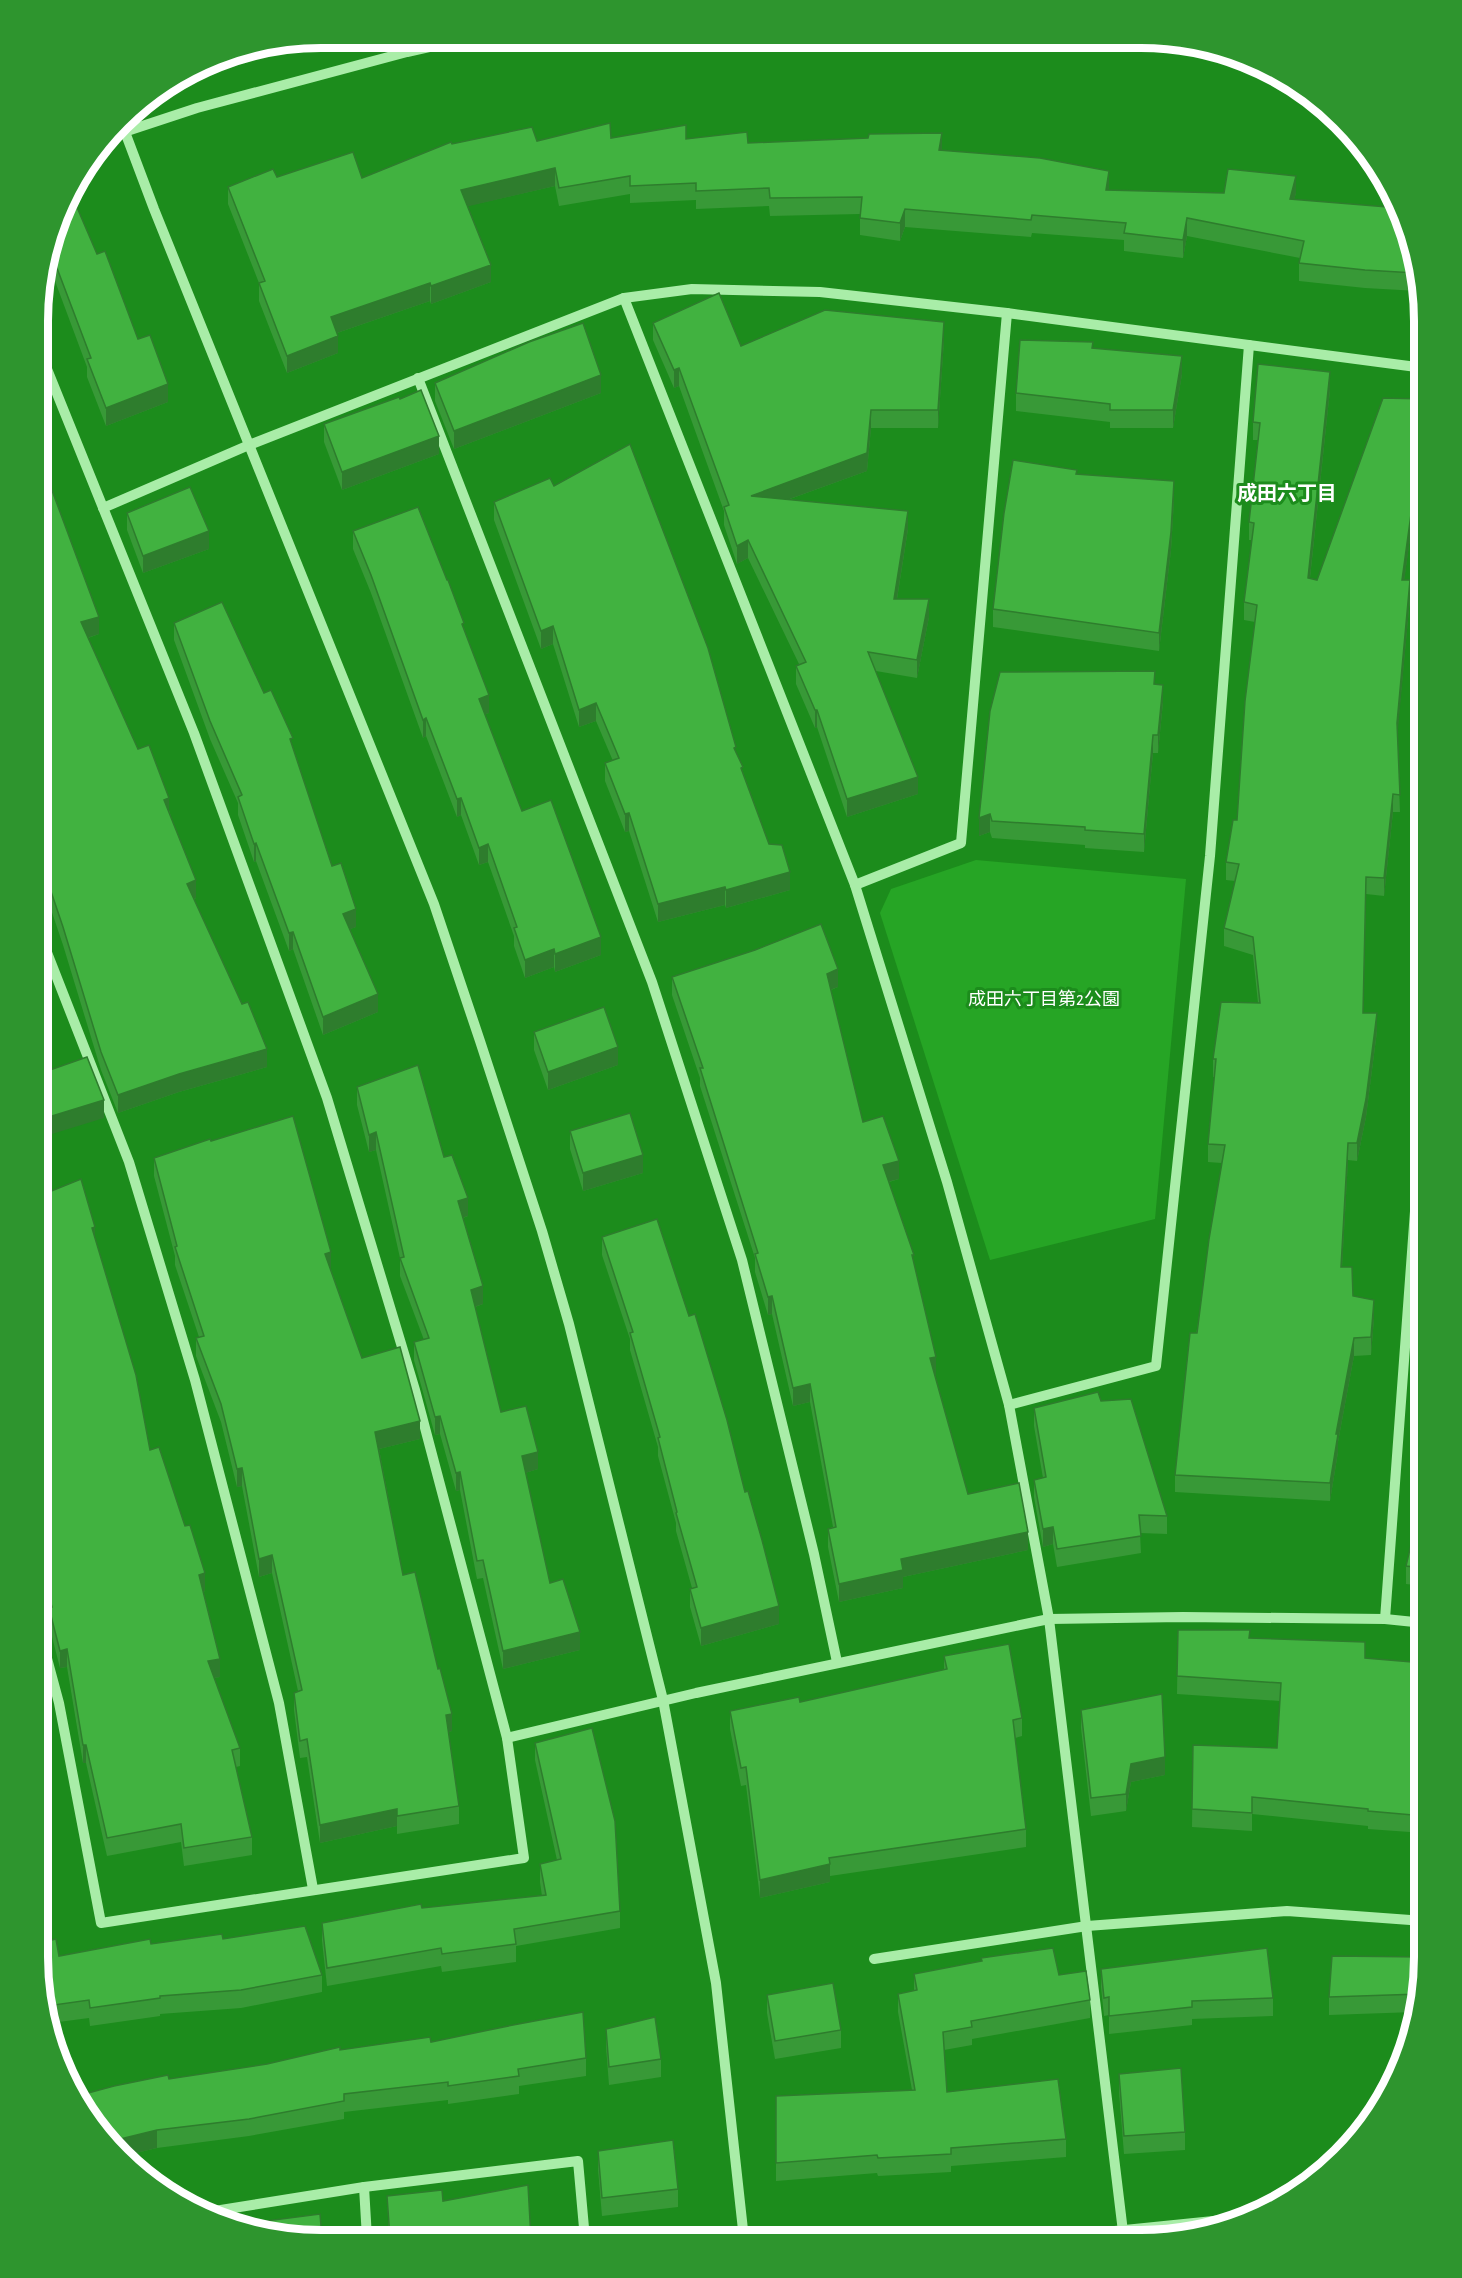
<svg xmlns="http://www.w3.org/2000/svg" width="1462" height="2278" font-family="'Alegreya Sans','Noto Sans JP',sans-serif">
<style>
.green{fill:#26a525}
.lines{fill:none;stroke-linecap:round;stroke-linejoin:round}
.minor{stroke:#a9eda8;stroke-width:10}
.wall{fill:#389937}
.shaded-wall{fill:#2e7d2d}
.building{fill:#41b240;stroke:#2e7d2d;stroke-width:1.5}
.labels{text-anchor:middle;stroke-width:6;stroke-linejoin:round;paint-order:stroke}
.park-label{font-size:18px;fill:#fff;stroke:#1c8c1c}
.neighbourhood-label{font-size:20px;font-weight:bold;fill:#fff;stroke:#1c8c1c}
.rim{fill:none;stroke:#fff;stroke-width:8}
</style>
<rect width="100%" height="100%" fill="#1c8c1c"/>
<!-- green -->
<polygon class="green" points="976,860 1186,879 1155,1219 990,1260 880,913 891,889"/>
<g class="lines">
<!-- minor -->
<g class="minor">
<polyline points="122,124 154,209 434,904 480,1041 542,1231 569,1324 663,1700 716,1983 744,2239"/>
<polyline points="112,136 197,108 407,52 469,38"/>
<polyline points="624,298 855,885 947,1182 1009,1405 1049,1619 1124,2240"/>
<polyline points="418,378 652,982 742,1260 814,1554 837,1662"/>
<polyline points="103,508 249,445 624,298 692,289 820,292 1007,313 1424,368"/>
<polyline points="855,885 961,843 1007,313"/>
<polyline points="39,932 129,1162 195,1380 279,1703 313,1889"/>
<polyline points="1009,1405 1156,1366 1210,856 1249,345"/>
<polyline points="1385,1619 1424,1089"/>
<polyline points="38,1625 59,1703 101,1923 524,1858 507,1738 415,1390 327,1098 194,733 43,359 40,361"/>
<polyline points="507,1738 696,1693 1049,1619 1183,1617 1385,1619 1424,1623"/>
<polyline points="874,1959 1087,1926 1287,1911 1424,1921"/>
<polyline points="364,2187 367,2238"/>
<polyline points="202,2213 364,2187 578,2161 585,2239"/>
<polyline points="1026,2240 1253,2217"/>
</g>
</g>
<!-- wall -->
<g class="wall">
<polygon points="611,138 686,139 748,143 942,150 1109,190 1224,193 1296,193 1294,199 1403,212 1418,291 1365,288 1299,281 1299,263 1300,258 1187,236 1183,258 1124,251 1124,240 1032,233 1031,237 905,227 900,241 860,235 860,214 770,216 769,206 696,209 696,200 630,203 630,194 559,206 555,186 467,206 491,282 431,304 430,301 337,333 338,353 287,373 259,301 259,283 228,204 228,187 277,177 362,178 452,144"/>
<polygon points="66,200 97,254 168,402 106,426 87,377 87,367 52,273 42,276"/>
<polygon points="653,323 741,346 944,340 938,428 871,428 867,471 790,499 908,529 897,599 929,617 917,678 876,671 918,794 847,817 817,727 815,728 796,684 796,666 799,664 748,558 737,564 724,525 724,511 679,386 674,388 653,340"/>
<polygon points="1093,348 1182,374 1173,428 1110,428 1110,422 1016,411 1016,393"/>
<polygon points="435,383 601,393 454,449 435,401"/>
<polygon points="1330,390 1310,578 1317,580 1424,399 1424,482 1418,481 1404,580 1410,598 1397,735 1400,812 1393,812 1384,896 1366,894 1363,1013 1377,1031 1366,1117 1357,1161 1348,1160 1342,1267 1353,1296 1374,1318 1371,1355 1354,1356 1338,1442 1338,1452 1330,1501 1175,1492 1175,1475 1222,1163 1208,1162 1208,1144 1215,1077 1213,1077 1213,1059 1258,1003 1253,955 1224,946 1224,928 1235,881 1226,880 1226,862 1237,820 1255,622 1244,620 1244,602 1252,540 1249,540 1249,522 1258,440 1253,440 1253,422"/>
<polygon points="400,399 439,454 342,490 324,442 324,424"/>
<polygon points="40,458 99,634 88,638 138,749 169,810 196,898 194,899 267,1067 179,1092 118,1113 101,1070 63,945 39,874"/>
<polygon points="1077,474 1174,499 1171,550 1159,651 993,627 993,609"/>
<polygon points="554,486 736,753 769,844 790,890 726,908 725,905 658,922 629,831 625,832 605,781 605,763 613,761 596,721 579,727 553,644 541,649 494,520 494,502"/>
<polygon points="127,513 209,549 143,573 127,530"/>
<polygon points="353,531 464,628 489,713 485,714 522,811 601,955 555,972 554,967 525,978 514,946 514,936 488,862 479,865 461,815 457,817 426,736 423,738 371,593 353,549"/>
<polygon points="174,623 264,693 293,748 332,866 356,927 350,929 378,1012 323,1035 293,949 289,951 256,861 254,862 238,815 238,803 210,739 174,640"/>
<polygon points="1155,684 1163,702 1158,753 1153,753 1144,852 1085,848 1085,845 992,838 990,832 979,836 979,818"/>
<polygon points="672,977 838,987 831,990 863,1122 899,1179 889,1182 914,1264 936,1375 935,1375 968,1494 1028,1550 903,1577 903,1588 839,1602 828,1547 828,1529 833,1527 810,1402 793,1406 772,1314 768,1315 755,1272 755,1258 700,1086 700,1078 672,995"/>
<polygon points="534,1032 618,1065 548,1090 534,1050"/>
<polygon points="357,1087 444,1157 468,1216 463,1218 483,1304 475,1307 501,1412 538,1469 525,1473 550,1583 580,1650 503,1669 483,1578 477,1579 460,1490 456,1491 440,1434 435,1435 414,1360 414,1342 424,1340 400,1276 400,1258 376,1150 369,1152 357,1105"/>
<polygon points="570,1131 643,1173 583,1191 570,1149"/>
<polygon points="211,1141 331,1270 362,1358 420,1439 379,1449 403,1575 452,1731 448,1732 459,1806 459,1824 397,1834 397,1826 320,1843 307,1757 300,1758 294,1710 294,1693 298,1691 272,1573 259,1577 242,1486 237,1487 221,1422 196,1356 196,1338 199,1337 175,1265 175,1256 154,1176 154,1158"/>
<polygon points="39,1196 95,1239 150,1450 205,1591 203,1592 220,1677 214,1678 240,1748 240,1766 236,1767 252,1837 252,1855 184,1866 181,1842 107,1856 86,1763 83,1763 67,1667 60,1668 49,1625 49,1614 38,1576"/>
<polygon points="602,1237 779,1624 701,1646 690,1607 690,1589 692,1588 676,1531 676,1523 658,1456 658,1447 630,1350 630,1339 602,1255"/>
<polygon points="1424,1398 1424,1430 1422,1430 1422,1412"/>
<polygon points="1101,1401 1167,1516 1167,1534 1140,1533 1141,1553 1057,1567 1053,1544 1043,1547 1034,1497 1034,1480 1043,1478 1034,1426 1034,1408"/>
<polygon points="1424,1436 1424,1586 1406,1584 1406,1566 1417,1519"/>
<polygon points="1178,1630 1250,1638 1365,1658 1424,1663 1424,1833 1368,1829 1368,1826 1252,1814 1252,1831 1192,1827 1193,1745 1277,1748 1280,1701 1177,1694"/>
<polygon points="944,1656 1022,1718 1022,1736 1015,1738 1026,1829 1026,1847 830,1876 830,1882 760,1898 746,1785 741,1786 730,1729 730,1711 800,1702 944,1670"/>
<polygon points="1081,1710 1165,1775 1131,1782 1126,1811 1091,1816 1081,1728"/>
<polygon points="535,1743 620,1911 620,1928 516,1946 516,1962 442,1972 441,1966 327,1986 322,1941 322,1923 422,1908 542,1896 540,1882 540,1864 557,1860 535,1760"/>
<polygon points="223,1939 322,1975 322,1992 241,2008 160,2014 160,2016 90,2026 89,2018 51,2023 38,1957 59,1956 151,1944"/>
<polygon points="981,1958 1059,1975 1090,2000 1090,2018 972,2039 972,2045 944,2050 947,2092 1066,2139 1066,2157 951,2166 951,2172 878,2176 877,2173 776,2181 776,2096 912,2090 898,2012 898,1994 914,1991 914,1974 981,1961"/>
<polygon points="1101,1969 1273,1998 1273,2016 1192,2019 1192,2025 1109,2034 1109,2015 1104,2016 1101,1987"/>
<polygon points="1424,1976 1415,2012 1329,2015 1329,1997"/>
<polygon points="767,1995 841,2030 841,2048 775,2059 767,2013"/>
<polygon points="606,2029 661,2059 661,2077 609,2085 606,2047"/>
<polygon points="431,2042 586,2058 586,2076 519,2086 519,2094 448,2104 448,2100 344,2112 344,2119 249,2136 157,2148 123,2156 96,2130 169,2079 267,2064 340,2050"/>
<polygon points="1119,2074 1185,2132 1185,2150 1124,2154 1119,2092"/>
<polygon points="598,2151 678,2189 678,2207 602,2216 598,2169"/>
<polygon points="387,2196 443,2201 531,2239 389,2238"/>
</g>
<!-- shaded-wall -->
<g class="shaded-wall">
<polygon points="942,133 942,150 939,150"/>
<polygon points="555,168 555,186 461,208 461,190"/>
<polygon points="1109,171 1109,189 1106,208 1106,190"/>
<polygon points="1296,176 1296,193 1290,216 1290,199"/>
<polygon points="905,209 905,227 900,241 900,223"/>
<polygon points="1187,218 1187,236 1183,258 1183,240"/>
<polygon points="52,255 52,273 42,276 49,256"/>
<polygon points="491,265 491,282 431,304 431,286"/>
<polygon points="430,283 430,301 331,335 331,317"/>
<polygon points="944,322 944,340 938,428 938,410"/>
<polygon points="338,336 338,353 287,373 287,356"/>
<polygon points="1182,356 1182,374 1173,428 1173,410"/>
<polygon points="679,368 679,386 674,388 674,370"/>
<polygon points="1330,372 1330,390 1308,596 1308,578"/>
<polygon points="601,375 601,393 454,449 454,431"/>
<polygon points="168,384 168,402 106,426 106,408"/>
<polygon points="871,410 871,428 867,471 751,513 751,496"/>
<polygon points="439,436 439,454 342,490 342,472"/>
<polygon points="1418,463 1418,481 1402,597 1402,580"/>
<polygon points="1174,481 1174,499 1171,550 1159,651 1159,633"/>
<polygon points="908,511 908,529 894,617 894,599"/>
<polygon points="209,531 209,549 143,573 143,556"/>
<polygon points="748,540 748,558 737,564 737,546"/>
<polygon points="1410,580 1410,598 1397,741 1397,723"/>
<polygon points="929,599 929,617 917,678 917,660"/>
<polygon points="99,617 99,634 81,640 81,622"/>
<polygon points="553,626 553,644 541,649 541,631"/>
<polygon points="1163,685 1163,702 1158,753 1158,735"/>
<polygon points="489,695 489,713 479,716 479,699"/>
<polygon points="596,703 596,721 579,727 579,710"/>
<polygon points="815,710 817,710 817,727 815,728"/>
<polygon points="426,718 426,736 423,738 423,720"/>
<polygon points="1153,735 1153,753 1144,852 1144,834"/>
<polygon points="918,777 918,794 847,817 847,799"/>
<polygon points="1393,794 1393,812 1384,896 1384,878"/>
<polygon points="169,798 169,816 164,800"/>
<polygon points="461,798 461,815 457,817 457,799"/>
<polygon points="629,813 629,831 625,832 625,814"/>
<polygon points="990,814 990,832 979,836 979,818"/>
<polygon points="256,843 256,861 254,862 254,844"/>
<polygon points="488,844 488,862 479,865 479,848"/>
<polygon points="790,872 790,890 726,908 726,890"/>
<polygon points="196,880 196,898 187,901 187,884"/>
<polygon points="725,887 725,905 658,922 658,904"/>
<polygon points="356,909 356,927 343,932 343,914"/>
<polygon points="293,932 293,949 289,951 289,933"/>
<polygon points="601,937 601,955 555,972 555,954"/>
<polygon points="554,949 554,967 525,978 525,960"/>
<polygon points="838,969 838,987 827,991 827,974"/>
<polygon points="378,994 378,1012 323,1035 323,1017"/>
<polygon points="1377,1013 1377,1031 1366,1117 1357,1161 1357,1143"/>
<polygon points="618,1047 618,1065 548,1090 548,1072"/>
<polygon points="267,1049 267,1067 179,1092 118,1113 118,1095 179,1074"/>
<polygon points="104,1100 104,1118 39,1138 39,1120"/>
<polygon points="376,1132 376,1150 369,1152 369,1135"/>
<polygon points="1348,1143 1348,1160 1341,1285 1341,1267"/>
<polygon points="643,1155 643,1173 583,1191 583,1173"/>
<polygon points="899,1161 899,1179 883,1183 883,1165"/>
<polygon points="468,1198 468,1216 458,1219 458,1201"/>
<polygon points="95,1227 95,1245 92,1228"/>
<polygon points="331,1252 331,1270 325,1254"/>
<polygon points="483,1286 483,1304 471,1308 471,1290"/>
<polygon points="772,1296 772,1314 768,1315 768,1297"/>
<polygon points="1374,1300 1374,1318 1371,1355 1371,1337"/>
<polygon points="1354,1338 1354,1356 1338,1442 1338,1452 1330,1501 1330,1483 1336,1434"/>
<polygon points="936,1357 936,1375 930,1376 930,1358"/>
<polygon points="810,1384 810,1402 793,1406 793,1388"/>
<polygon points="440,1416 440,1434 435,1435 435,1417"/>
<polygon points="420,1421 420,1439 375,1450 375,1432"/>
<polygon points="538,1452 538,1469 522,1474 522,1456"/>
<polygon points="242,1468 242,1486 237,1487 237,1469"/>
<polygon points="460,1472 460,1490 456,1491 456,1473"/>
<polygon points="1053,1527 1053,1544 1043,1547 1043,1529"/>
<polygon points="1028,1532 1028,1550 903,1577 903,1588 839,1602 839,1584 901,1559"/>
<polygon points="272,1555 272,1573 259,1577 259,1559"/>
<polygon points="205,1573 205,1591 199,1593 199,1575"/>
<polygon points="779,1606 779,1624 701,1646 701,1628"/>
<polygon points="580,1632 580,1650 503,1669 503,1651"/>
<polygon points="67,1649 67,1667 60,1668 60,1651"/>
<polygon points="220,1659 220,1677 208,1679 208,1661"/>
<polygon points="452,1714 452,1731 446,1733 446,1715"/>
<rect x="83" y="1745" width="3" height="18"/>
<polygon points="1165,1757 1165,1775 1131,1782 1126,1811 1126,1794 1131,1764"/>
<polygon points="397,1809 397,1826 320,1843 320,1825"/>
<polygon points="830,1864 830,1882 760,1898 760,1880"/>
<polygon points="44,1880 44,1897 38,1899 38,1881"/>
<polygon points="157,2130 157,2148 123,2156 108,2142"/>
</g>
<!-- building -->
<g class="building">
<polygon points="610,123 611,138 686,125 686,139 747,132 748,143 868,138 869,134 942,133 939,150 1040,158 1109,171 1106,190 1224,193 1228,169 1296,176 1290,199 1400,208 1403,212 1415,273 1365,270 1299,263 1304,241 1187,218 1183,240 1124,233 1126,223 1032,215 1031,220 905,209 900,223 860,218 862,197 770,198 769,188 696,191 696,183 630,186 630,176 559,188 555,168 461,190 491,265 431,286 430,283 331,317 338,336 287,356 259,283 265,281 228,187 273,169 277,177 353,152 362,178 451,142 452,144 532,127 537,141"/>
<polygon points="66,200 76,205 97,254 105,251 138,339 150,335 168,384 106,408 87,359 91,358 52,255 49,256"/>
<polygon points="719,293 741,346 825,310 944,322 938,410 871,410 867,453 751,496 908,511 894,599 929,599 917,660 868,652 918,777 847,799 817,710 815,710 796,666 806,662 748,540 737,546 724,507 729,505 679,368 674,370 653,323"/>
<polygon points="583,323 601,375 454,431 435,383 529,342"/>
<polygon points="1020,340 1093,342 1092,348 1182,356 1173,410 1110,410 1110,404 1016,393"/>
<polygon points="1258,364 1330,372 1308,578 1317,580 1383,398 1424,399 1424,464 1418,463 1402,580 1410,580 1397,723 1400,795 1393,794 1384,878 1366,877 1363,1013 1377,1013 1366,1099 1357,1143 1348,1143 1341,1267 1352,1267 1353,1296 1374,1300 1371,1337 1354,1338 1336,1434 1338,1434 1330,1483 1175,1475 1190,1333 1197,1333 1209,1239 1225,1145 1208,1144 1216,1059 1213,1059 1221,1002 1260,1003 1253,937 1224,928 1239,864 1226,862 1233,820 1237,820 1245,701 1257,605 1244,602 1254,523 1249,522 1260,423 1253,422"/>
<polygon points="421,390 439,436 342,472 324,424 399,397 400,399"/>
<polygon points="630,444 708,648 736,747 734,748 743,767 741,768 769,844 782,845 790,872 726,890 725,887 658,904 629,813 625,814 605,763 619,758 596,703 579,710 553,626 541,631 494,502 550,478 554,486"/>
<polygon points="40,458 99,617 81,622 138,749 149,745 169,798 164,800 196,880 187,884 242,1004 248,1002 267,1049 179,1074 118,1095 101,1052 63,927 39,856"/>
<polygon points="1013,460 1077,470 1076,474 1174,481 1171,532 1159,633 993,609 1004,513"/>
<polygon points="190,487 209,531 143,556 127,513"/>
<polygon points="418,507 447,580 448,580 464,623 462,624 489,695 479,699 522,811 551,800 601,937 555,954 554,949 525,960 514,928 517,927 488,844 479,848 461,798 457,799 426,718 423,720 371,575 353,531"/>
<polygon points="222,602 264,693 271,690 293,738 290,739 332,866 341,863 356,909 343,914 378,994 323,1017 293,932 289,933 256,843 254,844 238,797 242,795 210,721 174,623"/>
<polygon points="1155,671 1154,684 1163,685 1158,735 1153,735 1144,834 1085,830 1085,827 992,821 990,814 979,818 990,711 1000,672"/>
<polygon points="821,924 838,969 827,974 863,1122 883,1116 899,1161 883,1165 914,1255 912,1255 936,1357 930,1358 968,1494 1019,1483 1028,1532 901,1559 903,1570 839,1584 828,1529 836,1527 810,1384 793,1388 772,1296 768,1297 755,1254 758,1253 700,1068 703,1068 672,977 755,950"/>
<polygon points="604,1007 618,1047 548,1072 534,1032"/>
<polygon points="39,1052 47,1071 87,1057 104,1100 39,1120"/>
<polygon points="418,1065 444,1157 452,1155 468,1198 458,1201 483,1286 471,1290 501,1412 526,1406 538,1452 522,1456 550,1583 563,1579 580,1632 503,1651 483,1560 477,1561 460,1472 456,1473 440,1416 435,1417 414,1342 429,1338 400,1258 404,1257 376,1132 369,1135 357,1087"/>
<polygon points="630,1113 643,1155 583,1173 570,1131"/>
<polygon points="293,1116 331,1252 325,1254 362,1358 400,1347 420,1421 375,1432 403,1575 415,1572 438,1669 440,1668 452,1714 446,1715 459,1806 397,1816 397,1809 320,1825 307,1739 300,1741 294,1693 302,1690 272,1555 259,1559 242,1468 237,1469 221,1404 196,1338 204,1336 175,1247 177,1246 154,1158 210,1139 211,1141"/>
<polygon points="81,1179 95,1227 92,1228 136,1375 150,1450 159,1447 185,1526 190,1525 205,1573 199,1575 220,1659 208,1661 240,1748 232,1750 252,1837 184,1848 181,1824 107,1838 86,1745 83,1745 67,1649 60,1651 49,1608 52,1607 38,1558 39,1196"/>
<polygon points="657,1219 689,1316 695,1314 727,1420 745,1492 748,1491 762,1540 779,1606 701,1628 690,1589 697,1587 676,1513 677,1512 658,1438 660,1437 630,1333 633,1332 602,1237"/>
<polygon points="1098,1392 1101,1401 1131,1399 1167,1516 1139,1515 1141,1536 1057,1549 1053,1527 1043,1529 1034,1480 1046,1477 1034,1408"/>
<polygon points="1424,1398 1424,1412 1422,1412"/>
<polygon points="1424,1436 1424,1568 1406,1566 1417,1519"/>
<polygon points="1178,1630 1250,1630 1249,1638 1365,1642 1365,1658 1424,1663 1424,1816 1368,1811 1368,1809 1252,1797 1252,1813 1192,1809 1193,1745 1277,1748 1281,1683 1177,1676"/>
<polygon points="1009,1644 1022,1718 1013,1720 1026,1829 829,1858 830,1864 760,1880 746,1767 741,1768 730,1711 799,1697 800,1702 947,1669 944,1656"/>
<polygon points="1162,1694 1165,1757 1131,1764 1126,1794 1091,1798 1081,1710"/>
<polygon points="592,1728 615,1821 620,1911 514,1929 516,1944 442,1954 441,1948 327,1968 322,1923 421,1904 422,1908 546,1895 540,1864 561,1859 535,1743"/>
<polygon points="38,1848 44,1880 38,1881"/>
<polygon points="305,1926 322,1975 241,1990 160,1996 160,1998 90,2008 89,2000 47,2006 38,1957 38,1943 56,1939 59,1956 150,1939 151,1944 222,1934 223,1939"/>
<polygon points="1053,1948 1059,1975 1086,1971 1090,2000 971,2021 972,2027 943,2032 947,2092 1058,2079 1066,2139 951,2148 951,2154 878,2158 877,2155 776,2163 776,2096 915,2090 898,1994 917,1990 914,1974 982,1961 981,1958"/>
<polygon points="1267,1948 1273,1998 1192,2001 1192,2007 1109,2016 1109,1997 1104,1998 1101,1969"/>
<polygon points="1332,1956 1424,1957 1424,1976 1420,1994 1329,1997"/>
<polygon points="833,1983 841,2030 775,2041 767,1995"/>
<polygon points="583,2012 586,2058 518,2069 519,2076 448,2086 448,2082 344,2094 344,2101 249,2119 157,2130 108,2142 96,2130 77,2096 114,2086 168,2075 169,2079 267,2064 340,2047 340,2050 430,2037 431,2042 513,2025"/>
<polygon points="655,2017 661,2059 609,2067 606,2029"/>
<polygon points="1181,2068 1185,2132 1124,2136 1119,2074"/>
<polygon points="673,2140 678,2189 602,2198 598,2151"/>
<polygon points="528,2185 531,2239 390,2238 387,2196 442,2190 443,2201"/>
<polygon points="320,2214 322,2238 285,2238 235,2225"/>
</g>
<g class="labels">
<!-- park labels -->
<g class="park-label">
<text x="1044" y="1005">成田六丁目第2公園</text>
</g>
<!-- neighbourhood labels -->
<g class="neighbourhood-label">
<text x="1287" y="500">成田六丁目</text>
</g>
</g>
<!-- crop -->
<path d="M0 0H1462V2278H0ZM321 48H1141A273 273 0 0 1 1414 321V1957A273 273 0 0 1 1141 2230H321A273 273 0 0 1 48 1957V321A273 273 0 0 1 321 48Z" fill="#2e952e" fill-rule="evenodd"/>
<path class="rim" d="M321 48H1141A273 273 0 0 1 1414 321V1957A273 273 0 0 1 1141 2230H321A273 273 0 0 1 48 1957V321A273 273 0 0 1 321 48Z"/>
</svg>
